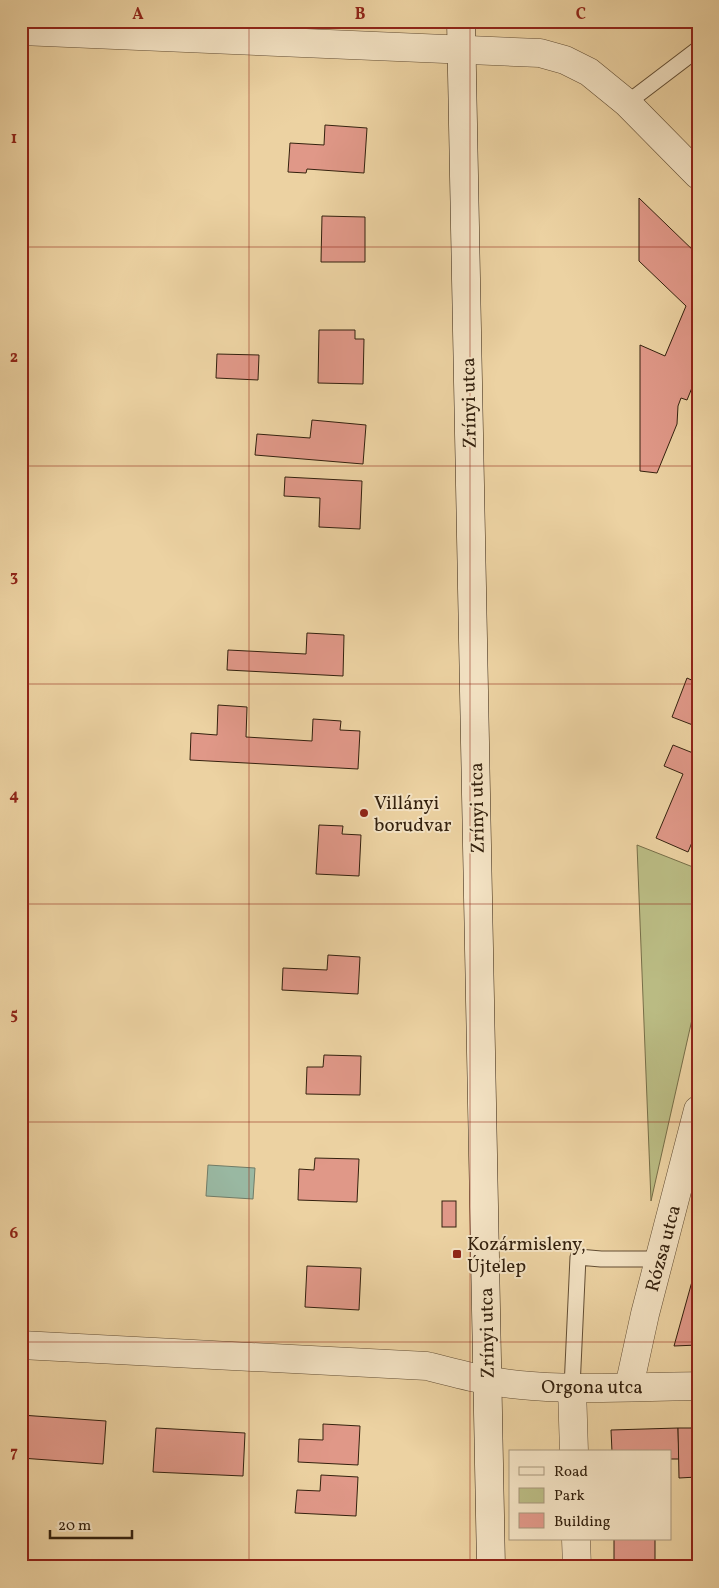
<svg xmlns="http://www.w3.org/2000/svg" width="719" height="1588" font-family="Vollkorn,serif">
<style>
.green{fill:#babb83;stroke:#776e48}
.water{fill:#99b8a2;stroke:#717c67}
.building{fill:#e09888;stroke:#34210e}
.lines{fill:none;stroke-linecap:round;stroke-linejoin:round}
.lane-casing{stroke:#624d33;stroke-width:17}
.street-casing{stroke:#624d33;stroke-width:29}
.secondary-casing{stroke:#34210e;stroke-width:29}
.lane{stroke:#f3e2c3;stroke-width:15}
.street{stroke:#f3e2c3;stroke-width:28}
.secondary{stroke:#f3e2c3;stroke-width:28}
.grid{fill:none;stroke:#8f2418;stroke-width:1;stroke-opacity:0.55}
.poi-dot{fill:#8f2418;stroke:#f3e2c3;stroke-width:2}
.labels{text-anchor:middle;stroke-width:4;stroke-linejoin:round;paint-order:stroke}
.street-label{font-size:19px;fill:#34210e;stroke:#f3e2c3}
.poi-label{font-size:19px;fill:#34210e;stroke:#f3e2c3;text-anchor:start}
.neatline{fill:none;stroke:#8f2418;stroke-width:2}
.grid-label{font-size:16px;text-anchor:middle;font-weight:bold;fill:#8f2418}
</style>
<rect width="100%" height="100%" fill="#ecd2a2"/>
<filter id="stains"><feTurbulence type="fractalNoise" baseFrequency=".004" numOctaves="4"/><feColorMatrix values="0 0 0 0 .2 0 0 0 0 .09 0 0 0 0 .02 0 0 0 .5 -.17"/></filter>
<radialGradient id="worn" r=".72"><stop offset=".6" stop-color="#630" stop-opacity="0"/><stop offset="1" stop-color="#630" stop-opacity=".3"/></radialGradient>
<!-- green -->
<polygon class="green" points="637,845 698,869 698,993 651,1201"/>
<!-- water -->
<polygon class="water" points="208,1165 255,1168 253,1199 206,1196"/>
<!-- building -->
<g class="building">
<polygon points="21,110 26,111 24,150 21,149"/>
<polygon points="325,125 367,128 364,173 307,169 306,173 288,172 290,143 324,145"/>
<polygon points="639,198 698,255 698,373 687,400 681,398 678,406 677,424 657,473 640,471 640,345 665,356 686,306 639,261"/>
<polygon points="322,216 365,217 365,262 321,262"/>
<polygon points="319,330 355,330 355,339 364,339 363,384 318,383"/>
<polygon points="217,354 259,355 258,380 216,378"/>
<polygon points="312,420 366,425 363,464 255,455 257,434 310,438"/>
<polygon points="285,477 362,481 360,529 319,527 320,498 284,496"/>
<polygon points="307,633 344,635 343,676 227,670 228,650 306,654"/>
<polygon points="687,678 696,682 698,678 698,727 672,717"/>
<polygon points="218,705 247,707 246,737 312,741 313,719 341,721 340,730 360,731 358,769 190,760 191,733 217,735"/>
<polygon points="673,745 698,755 698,819 696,823 698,824 698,828 688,852 656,838 683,774 664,766"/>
<polygon points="319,825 343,826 342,834 361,835 359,876 316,874"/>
<polygon points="328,955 360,957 358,994 282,990 283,968 327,970"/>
<polygon points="324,1055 361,1056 360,1095 306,1094 307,1067 323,1067"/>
<polygon points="315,1158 359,1159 357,1202 298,1200 299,1169 314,1170"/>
<rect x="442" y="1201" width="14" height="26"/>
<polygon points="698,1260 698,1345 674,1346"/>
<polygon points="307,1266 361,1268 359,1310 305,1307"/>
<polygon points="21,1415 106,1421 103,1464 21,1458"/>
<polygon points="323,1424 360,1426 358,1465 298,1462 299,1439 323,1440"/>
<polygon points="156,1428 245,1433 243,1476 153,1472"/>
<polygon points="678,1428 679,1459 670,1459 670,1452 612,1452 611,1430"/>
<polygon points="678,1428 698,1428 697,1477 679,1478"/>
<polygon points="321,1475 358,1477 356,1516 295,1513 297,1490 320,1491"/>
<rect x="614" y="1539" width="41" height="28"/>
</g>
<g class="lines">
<!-- lane casing -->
<g class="lane-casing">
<g id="lane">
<polyline points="627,103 698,49"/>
<polyline points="572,1388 578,1257 601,1259 659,1259"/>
</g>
</g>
<!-- street casing -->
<g class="street-casing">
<g id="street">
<polyline points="21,31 540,53 565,60 589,72 627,103 698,175"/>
<path d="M21 1345 427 1366C462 1375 496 1384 532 1386 587 1390 643 1387 698 1386"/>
<polyline points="629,1387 645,1314 698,1110"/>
<polyline points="572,1388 574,1452"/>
<polyline points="576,1539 577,1567"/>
</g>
</g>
<!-- secondary casing -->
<g class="secondary-casing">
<polyline id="secondary" points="461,21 491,1567"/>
</g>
<!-- lane -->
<use href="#lane" class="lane"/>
<!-- street -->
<use href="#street" class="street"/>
<!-- secondary -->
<use href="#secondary" class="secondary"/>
</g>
<!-- grid -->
<path class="grid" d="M249 21V1567M470 21V1567M21 247H698M21 466H698M21 684H698M21 904H698M21 1122H698M21 1342H698"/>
<!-- markers -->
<g class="poi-dot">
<circle cx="364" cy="813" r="5"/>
<rect x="452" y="1249" width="10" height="10" rx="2.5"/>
</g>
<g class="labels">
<!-- street labels -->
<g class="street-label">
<text transform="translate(468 403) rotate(-91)" y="7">Zrínyi utca</text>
<text transform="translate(476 808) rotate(-91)" y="7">Zrínyi utca</text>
<text transform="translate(662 1248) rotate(-75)" y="7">Rózsa utca</text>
<text transform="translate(486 1333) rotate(-91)" y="7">Zrínyi utca</text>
<text x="592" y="1393">Orgona utca</text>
</g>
<!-- poi labels -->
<g class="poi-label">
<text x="374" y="809">Villányi<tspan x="374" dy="22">borudvar</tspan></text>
<text x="467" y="1250">Kozármisleny,<tspan x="467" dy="22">Újtelep</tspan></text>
</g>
</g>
<!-- margin -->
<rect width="719" height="1588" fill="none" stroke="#ecd2a2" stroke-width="55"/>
<!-- legend -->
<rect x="509" y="1450" width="162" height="90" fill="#f3e2c3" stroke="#a7957b"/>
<rect x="519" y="1467" width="25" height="8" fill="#f3e2c3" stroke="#a7957b"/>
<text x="554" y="1476" font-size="15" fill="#34210e">Road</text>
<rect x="519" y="1488" width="25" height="15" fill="#babb83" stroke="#a7957b"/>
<text x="554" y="1500" font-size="15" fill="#34210e">Park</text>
<rect x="519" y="1513" width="25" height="15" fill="#e09888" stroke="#a7957b"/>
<text x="554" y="1526" font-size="15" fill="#34210e">Building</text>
<!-- scale -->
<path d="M50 1530v8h82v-8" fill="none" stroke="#34210e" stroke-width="2.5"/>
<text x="58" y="1530" font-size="15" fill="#34210e" stroke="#f3e2c3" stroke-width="4" paint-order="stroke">20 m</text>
<rect x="28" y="28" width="664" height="1532" class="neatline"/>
<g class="grid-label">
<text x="138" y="19">A</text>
<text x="360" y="19">B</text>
<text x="581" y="19">C</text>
<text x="14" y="143">1</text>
<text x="14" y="362">2</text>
<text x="14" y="581">3</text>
<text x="14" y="800">4</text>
<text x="14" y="1019">5</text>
<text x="14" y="1238">6</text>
<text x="14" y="1457">7</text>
</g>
<rect width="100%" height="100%" filter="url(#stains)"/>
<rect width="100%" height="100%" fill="url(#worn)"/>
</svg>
